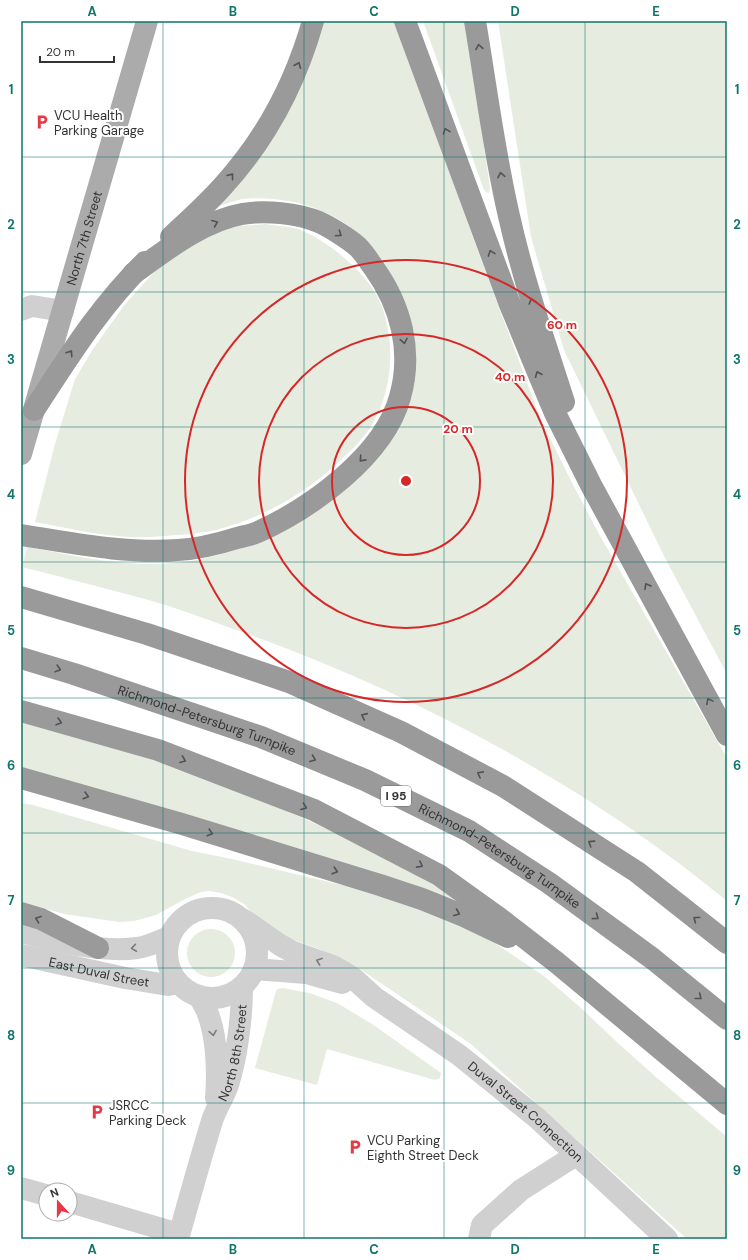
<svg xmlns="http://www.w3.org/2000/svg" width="748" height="1260" font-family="'DM Sans',sans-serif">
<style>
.green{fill:#e6ecdf}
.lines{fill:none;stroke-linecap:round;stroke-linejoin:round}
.minor{stroke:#d0d0d0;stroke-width:22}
.major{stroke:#ababab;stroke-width:22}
.highway{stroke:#9a9a9a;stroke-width:22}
.oneway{stroke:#525252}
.oneway2{stroke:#7a7a7a}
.grid{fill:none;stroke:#0f766e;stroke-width:1;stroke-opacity:0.55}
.ring{fill:none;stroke:#d62828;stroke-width:2}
.labels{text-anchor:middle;stroke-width:4;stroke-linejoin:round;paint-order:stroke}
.shield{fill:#fff;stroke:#707070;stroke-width:1}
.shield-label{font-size:12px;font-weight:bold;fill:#333}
.poi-label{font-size:13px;fill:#333;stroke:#fff;text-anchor:start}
.street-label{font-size:13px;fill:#333;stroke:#fff}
.centre{fill:#d62828;stroke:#fff;stroke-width:2}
.ring-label{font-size:12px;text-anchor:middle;font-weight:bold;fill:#d62828;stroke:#fff;stroke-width:4;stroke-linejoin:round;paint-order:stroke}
.neatline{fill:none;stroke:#0f766e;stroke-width:1.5}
.grid-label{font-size:13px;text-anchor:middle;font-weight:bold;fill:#0f766e}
</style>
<rect width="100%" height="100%" fill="#fff"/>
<!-- green -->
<g class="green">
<path d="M322 21H395L472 235 541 420 571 481 599 534 727 758V901C586 785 417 695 245 633 214 622 183 610 152 601 109 589 65 578 22 567L27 547C67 554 108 564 149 564 228 565 321 523 372 463 378 456 387 446 392 437 395 430 394 412 394 404 397 367 399 331 401 295 381 246 347 214 294 202 278 199 260 197 242 199 234 201 226 204 219 206 239 181 262 157 279 129 297 98 309 55 322 21Z"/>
<polygon points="423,21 466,21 490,188 489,193 486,192 484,190"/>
<polygon points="498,21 727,21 727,674 665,558 564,350 531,237"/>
<path d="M266 224C276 226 288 226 298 229 312 234 331 246 342 256 354 266 365 277 373 289 398 329 395 389 370 428 364 437 356 446 348 453 312 490 266 517 216 530 203 533 190 534 177 535 161 536 144 538 128 537 97 535 66 528 35 522L55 444 75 379 93 349 125 304 157 269 212 233 239 226Z"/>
<path d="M21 721C74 737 128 751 180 769 280 805 379 849 469 907L412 884 363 868 290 846 21 768Z"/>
<polygon points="21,803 33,805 192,851 232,859 371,892 418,905 487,938 544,976 581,1008 619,1044 656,1077 727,1137 727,1239 687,1239 471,1044 357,967 319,949 286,937 257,918 244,904 232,897 221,893 209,891 201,892 185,899 156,915 134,921 119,922 64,914 21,902"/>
<circle cx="211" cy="953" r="24"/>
<polygon points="283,988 309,993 337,1003 372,1024 441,1073 440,1078 435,1080 327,1049 317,1085 255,1068 276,991 278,989"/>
</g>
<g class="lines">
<!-- minor -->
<g class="minor">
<polyline points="21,310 32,306 63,311"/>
<circle cx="212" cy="953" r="45"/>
<path id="s1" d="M244 920 280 945 291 951 333 966 352 977 374 997 459 1055 537 1118 667 1239"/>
<path d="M21 932C53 941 103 953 137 948 147 947 159 941 169 937"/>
<path id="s2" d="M21 955 125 978 168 985 178 983"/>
<polyline points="254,969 306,973 342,983"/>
<path d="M199 997C203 1003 207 1010 209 1017 217 1039 218 1074 216 1098"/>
<polyline points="21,1188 46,1195"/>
<polyline points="70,1202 179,1234"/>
<path id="s3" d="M178 1239C189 1200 200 1160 212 1121 216 1108 224 1097 228 1085 237 1056 242 1017 242 988"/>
<polyline points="479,1239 482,1225 521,1190 576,1155"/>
</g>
<!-- major -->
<path class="major" id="s4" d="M21 454 147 21"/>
<!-- highway -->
<g class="highway">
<polyline points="405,21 509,302 539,375 555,413 591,485 727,735"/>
<path d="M475 21C486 86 494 152 509 216 523 279 544 340 564 402"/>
<path d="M171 237C189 220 207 204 223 186 266 139 296 81 313 21"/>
<path d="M34 410C68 358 100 306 145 262"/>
<path d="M21 535C73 543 126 554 178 550 198 549 218 544 237 538 244 536 251 535 258 532 311 508 384 456 400 397 413 351 401 306 374 268 369 261 364 253 358 247 349 239 330 227 319 222 297 213 265 210 242 214 203 221 166 250 134 273"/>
<polyline points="21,597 147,634 289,682 401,732 503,786 637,872 727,943"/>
<path id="s5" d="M21 658 74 674 261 737 365 780 469 831 549 883 653 959 727 1019"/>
<polyline points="21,711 158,750 314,810 439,875 499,918 556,962 727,1104"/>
<polyline points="21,778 182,824 380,885 422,899 464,916 508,937"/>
<polyline points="21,913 41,919 98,948"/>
</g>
</g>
<!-- one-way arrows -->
<defs><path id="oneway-chevron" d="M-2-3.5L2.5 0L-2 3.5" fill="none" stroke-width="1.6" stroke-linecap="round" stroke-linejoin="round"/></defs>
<g class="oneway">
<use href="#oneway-chevron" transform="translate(479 47) rotate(-99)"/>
<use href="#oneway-chevron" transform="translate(298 65) rotate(-67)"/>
<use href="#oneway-chevron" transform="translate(446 131) rotate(-110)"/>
<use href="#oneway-chevron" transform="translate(501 175) rotate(-101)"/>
<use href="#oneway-chevron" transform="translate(231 176) rotate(-52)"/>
<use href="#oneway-chevron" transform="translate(215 223) rotate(-23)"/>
<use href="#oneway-chevron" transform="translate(339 234) rotate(34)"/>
<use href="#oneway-chevron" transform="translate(491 253) rotate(-110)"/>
<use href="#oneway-chevron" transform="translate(532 301) rotate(-107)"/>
<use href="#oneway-chevron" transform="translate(404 341) rotate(79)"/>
<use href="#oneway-chevron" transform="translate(70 353) rotate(-56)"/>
<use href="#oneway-chevron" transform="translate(538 374) rotate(-113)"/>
<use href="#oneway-chevron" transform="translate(362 459) rotate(132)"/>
<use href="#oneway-chevron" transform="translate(647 586) rotate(-119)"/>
<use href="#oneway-chevron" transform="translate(58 669) rotate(16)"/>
<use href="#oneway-chevron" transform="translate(709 701) rotate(-118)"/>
<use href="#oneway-chevron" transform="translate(364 716) rotate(-156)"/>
<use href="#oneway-chevron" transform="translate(59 722) rotate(16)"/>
<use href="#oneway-chevron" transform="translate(313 759) rotate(22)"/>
<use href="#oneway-chevron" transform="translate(183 760) rotate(21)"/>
<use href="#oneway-chevron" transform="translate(480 774) rotate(-152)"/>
<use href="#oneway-chevron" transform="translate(86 796) rotate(16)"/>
<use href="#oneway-chevron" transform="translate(304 807) rotate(21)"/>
<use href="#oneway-chevron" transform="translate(210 833) rotate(17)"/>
<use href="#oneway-chevron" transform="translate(591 843) rotate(-147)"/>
<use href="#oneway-chevron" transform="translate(420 865) rotate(28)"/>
<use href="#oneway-chevron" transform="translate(335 871) rotate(17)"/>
<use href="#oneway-chevron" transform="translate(457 913) rotate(22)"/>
<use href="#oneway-chevron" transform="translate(596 917) rotate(36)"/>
<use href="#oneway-chevron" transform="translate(38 919) rotate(-160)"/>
<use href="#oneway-chevron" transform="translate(696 919) rotate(-142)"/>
<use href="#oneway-chevron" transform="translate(699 997) rotate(39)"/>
</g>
<g class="oneway2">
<use href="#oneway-chevron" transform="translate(134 948) rotate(172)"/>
<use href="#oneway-chevron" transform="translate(319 961) rotate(-160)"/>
<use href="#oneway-chevron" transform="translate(213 1033) rotate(81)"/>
</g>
<!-- grid -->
<path class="grid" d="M163 21V1239M304 21V1239M444 21V1239M585 21V1239M21 157H727M21 292H727M21 427H727M21 562H727M21 698H727M21 833H727M21 968H727M21 1103H727"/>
<!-- distance rings -->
<g class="ring">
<circle cx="406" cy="481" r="74"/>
<circle cx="406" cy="481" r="147"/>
<circle cx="406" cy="481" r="221"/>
</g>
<!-- icons -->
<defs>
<g id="parking-bare" transform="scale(1.2)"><path d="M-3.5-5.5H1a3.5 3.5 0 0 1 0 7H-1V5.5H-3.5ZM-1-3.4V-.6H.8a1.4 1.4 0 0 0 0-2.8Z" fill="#e63946" stroke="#fff" stroke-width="2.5" paint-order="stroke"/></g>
</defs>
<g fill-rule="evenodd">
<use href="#parking-bare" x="42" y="122"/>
<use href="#parking-bare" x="97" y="1112"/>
<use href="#parking-bare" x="355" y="1147"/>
</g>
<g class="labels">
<!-- shield labels -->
<rect class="shield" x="381" y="786" width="30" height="20" rx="3"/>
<g class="shield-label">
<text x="396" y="800">I 95</text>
</g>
<!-- poi labels -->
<g class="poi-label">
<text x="54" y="120">VCU Health<tspan x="54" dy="15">Parking Garage</tspan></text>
<text x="109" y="1110">JSRCC<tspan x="109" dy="15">Parking Deck</tspan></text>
<text x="367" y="1145">VCU Parking<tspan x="367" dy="15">Eighth Street Deck</tspan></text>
</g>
<!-- street labels -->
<g class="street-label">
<text dy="5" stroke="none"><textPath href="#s4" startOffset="225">North 7th Street</textPath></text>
<text dy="5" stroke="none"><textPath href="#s5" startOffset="196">Richmond-Petersburg Turnpike</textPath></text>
<text dy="5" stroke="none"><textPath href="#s5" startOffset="520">Richmond-Petersburg Turnpike</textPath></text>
<text dy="5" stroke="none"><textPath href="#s2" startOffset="80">East Duval Street</textPath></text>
<text dy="5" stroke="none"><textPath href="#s3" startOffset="195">North 8th Street</textPath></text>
<text dy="5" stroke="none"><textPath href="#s1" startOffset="343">Duval Street Connection</textPath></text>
</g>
</g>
<circle cx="406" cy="481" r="6" class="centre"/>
<g class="ring-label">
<text x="562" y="329">60 m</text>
<text x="510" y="381">40 m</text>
<text x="458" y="433">20 m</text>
</g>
<!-- border -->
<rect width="748" height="1260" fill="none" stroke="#ffffff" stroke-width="44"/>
<!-- north arrow -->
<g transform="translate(58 1202) rotate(339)"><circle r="19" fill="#ffffff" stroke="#adadad"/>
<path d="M0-3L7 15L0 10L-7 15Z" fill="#e63946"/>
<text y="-6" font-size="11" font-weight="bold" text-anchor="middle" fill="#333333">N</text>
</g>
<!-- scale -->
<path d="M40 56v6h74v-6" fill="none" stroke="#333333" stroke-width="2"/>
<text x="46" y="56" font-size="12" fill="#333333" stroke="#ffffff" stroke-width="3" paint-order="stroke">20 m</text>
<rect x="22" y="22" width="704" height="1216" class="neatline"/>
<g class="grid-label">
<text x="92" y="16">A</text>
<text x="233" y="16">B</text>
<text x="374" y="16">C</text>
<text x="515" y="16">D</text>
<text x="656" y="16">E</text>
<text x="11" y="94">1</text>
<text x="737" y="94">1</text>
<text x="11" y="229">2</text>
<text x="737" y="229">2</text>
<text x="11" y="364">3</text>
<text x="737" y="364">3</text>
<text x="11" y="499">4</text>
<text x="737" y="499">4</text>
<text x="11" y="635">5</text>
<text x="737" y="635">5</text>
<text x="11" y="770">6</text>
<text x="737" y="770">6</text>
<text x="11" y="905">7</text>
<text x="737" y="905">7</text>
<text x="11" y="1040">8</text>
<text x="737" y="1040">8</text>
<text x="11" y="1175">9</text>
<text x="737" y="1175">9</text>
<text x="92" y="1254">A</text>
<text x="233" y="1254">B</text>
<text x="374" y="1254">C</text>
<text x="515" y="1254">D</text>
<text x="656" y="1254">E</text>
</g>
</svg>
